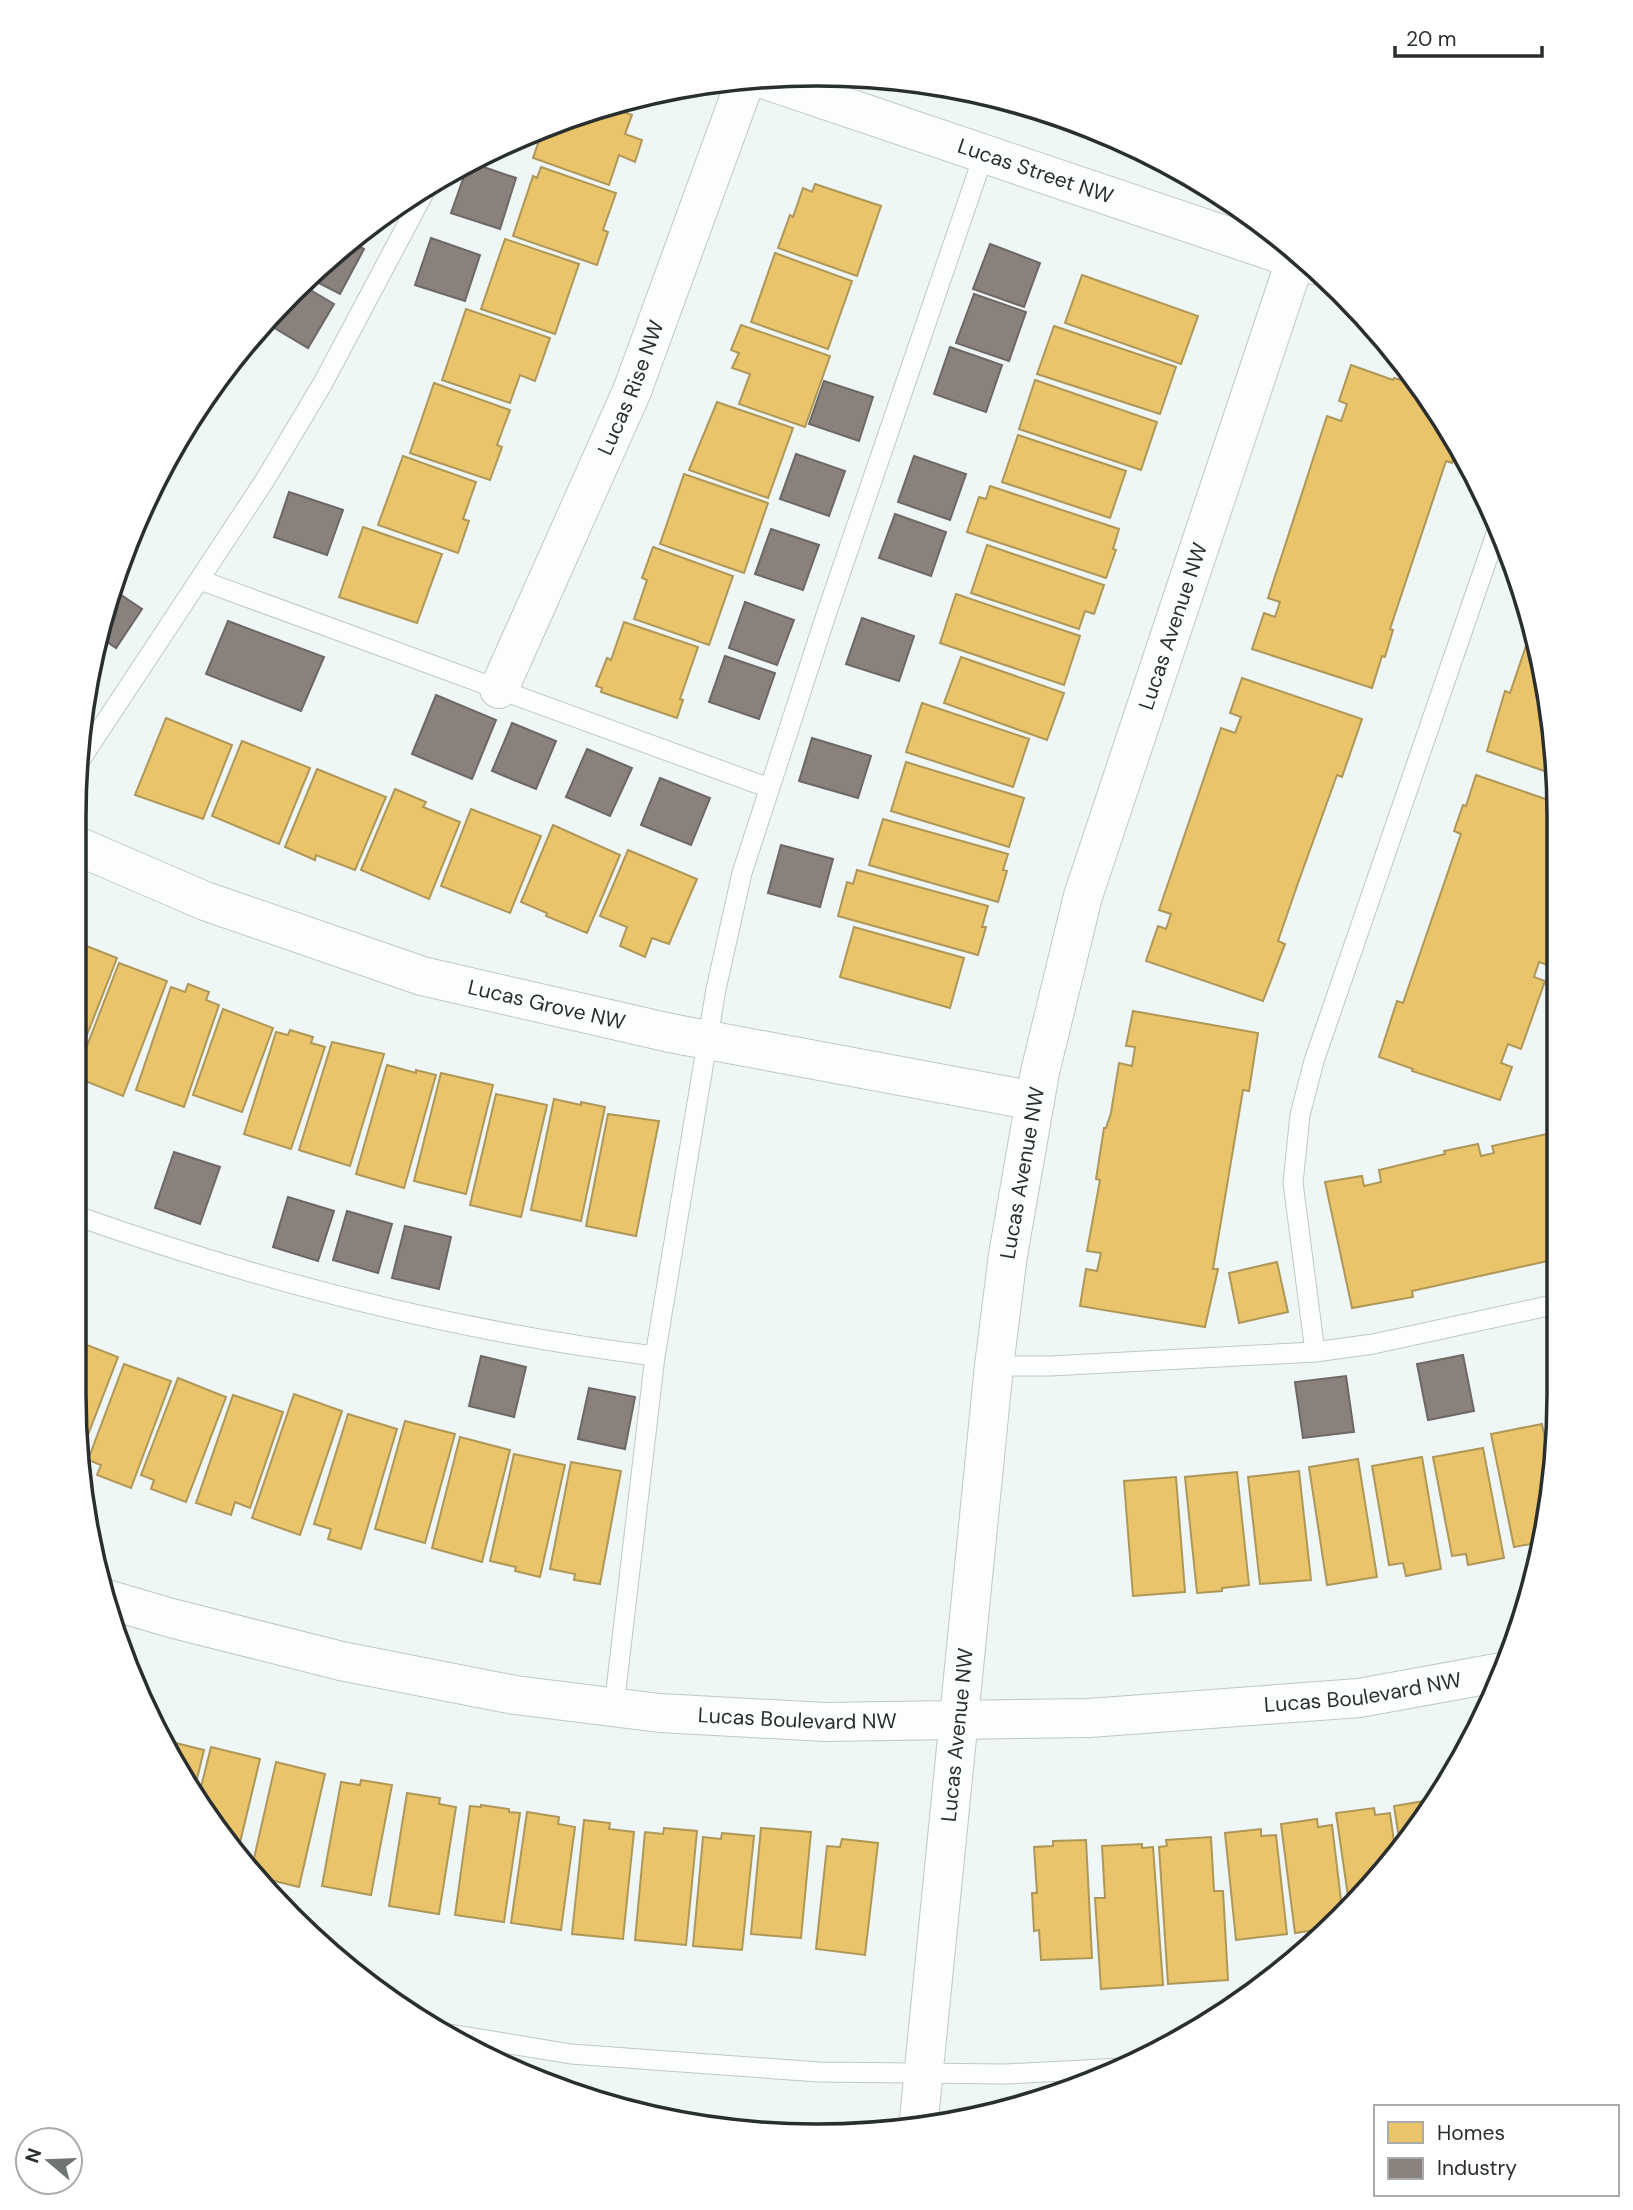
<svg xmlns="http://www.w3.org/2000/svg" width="1633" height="2210" font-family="'DM Sans',sans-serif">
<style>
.homes{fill:#e9c46a;stroke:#af9758;stroke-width:2}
.industry{fill:#8a817c;stroke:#6d6865;stroke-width:2}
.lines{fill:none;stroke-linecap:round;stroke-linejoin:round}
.service-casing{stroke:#c1c7c7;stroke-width:21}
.minor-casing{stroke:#c1c7c7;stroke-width:40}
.service{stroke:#fcfefe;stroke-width:19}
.minor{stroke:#fcfefe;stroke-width:38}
.labels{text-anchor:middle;stroke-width:7;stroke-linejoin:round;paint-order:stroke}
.street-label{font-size:21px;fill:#292f2e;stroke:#fff}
.rim{fill:none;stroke:#292f2e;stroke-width:3.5}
</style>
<rect width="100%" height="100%" fill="#eef6f6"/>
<!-- homes -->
<g class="homes">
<polygon points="606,105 632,115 625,134 642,140 635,162 619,155 609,185 533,158 543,129"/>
<polygon points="541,167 616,193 603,230 608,232 597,265 513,236 533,176 537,178"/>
<polygon points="815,184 881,206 857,276 778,248 790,215 793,217 803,188 812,192"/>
<polygon points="505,239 579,264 555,334 481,309"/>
<polygon points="775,253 852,281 828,349 751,322"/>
<polygon points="1082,275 1198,316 1181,364 1065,323"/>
<polygon points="466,309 550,338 535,381 520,375 510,403 442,380"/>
<polygon points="741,325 830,356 805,427 739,404 750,374 732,368 739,353 731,350"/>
<polygon points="1054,326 1176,367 1160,414 1037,374"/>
<polygon points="1351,365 1393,380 1394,378 1418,385 1456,450 1452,463 1446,461 1390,629 1393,630 1385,657 1382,656 1372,688 1252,649 1264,613 1275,617 1280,602 1268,598 1327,416 1341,421 1347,404 1339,401"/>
<polygon points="1035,380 1157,422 1141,470 1019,429"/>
<polygon points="434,383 510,410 497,445 502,447 490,480 410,453"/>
<polygon points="717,402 793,428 768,498 689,470"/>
<polygon points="1018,435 1126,471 1110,518 1002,482"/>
<polygon points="403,456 476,482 463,519 469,521 458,553 378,525"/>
<polygon points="684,474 768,503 744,573 660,544"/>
<polygon points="990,486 1119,529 1113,549 1116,550 1106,578 967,532 979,497 986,499"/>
<polygon points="363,527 442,554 417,623 339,597"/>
<polygon points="987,545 1104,585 1094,614 1085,611 1079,629 971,593"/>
<polygon points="653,547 733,576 709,645 634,619 647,580 642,578"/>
<polygon points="956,594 1080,636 1064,685 940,643"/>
<polygon points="624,622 698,647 680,699 683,700 677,718 601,692 602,688 596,686 607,658 611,660"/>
<polygon points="1530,634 1553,719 1553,774 1487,751 1505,691 1510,693"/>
<polygon points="961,657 1064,693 1047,740 944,703"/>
<polygon points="1242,678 1362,719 1342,777 1337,775 1298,883 1278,941 1285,944 1263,1001 1146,961 1158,926 1166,929 1171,914 1159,910 1221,728 1235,733 1241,717 1230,713"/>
<polygon points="922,703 1029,739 1013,787 906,752"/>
<polygon points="166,718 232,745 203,819 135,795"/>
<polygon points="242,741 310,768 279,844 212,816"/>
<polygon points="906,762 1024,798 1009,847 891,811"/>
<polygon points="317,769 386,797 355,870 316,855 315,860 285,847"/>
<polygon points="1476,775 1554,802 1555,962 1553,967 1539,962 1534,977 1545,981 1521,1049 1508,1044 1501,1063 1512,1067 1500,1100 1412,1071 1413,1069 1379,1057 1397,1001 1403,1003 1461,834 1454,831 1463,805 1466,806"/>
<polygon points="395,789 426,802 423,807 460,822 429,899 361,870"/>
<polygon points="471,809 541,836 510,913 441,886"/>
<polygon points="883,819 1008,854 1003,870 1007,871 998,902 869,865"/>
<polygon points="553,825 620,855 587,933 546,916 547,913 521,902"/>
<polygon points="628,850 697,879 669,944 652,938 645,957 620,946 627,927 600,916"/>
<polygon points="857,870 988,906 982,927 986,927 978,955 838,916 847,882 853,884"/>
<polygon points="854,927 964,958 950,1008 840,977"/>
<polygon points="79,943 117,958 76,1063 75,951 76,951"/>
<polygon points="119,963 167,981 123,1096 75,1077"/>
<polygon points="188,984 209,992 206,1000 219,1005 184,1107 136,1090 171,987 185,992"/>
<polygon points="223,1009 273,1028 242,1112 193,1095"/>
<polygon points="1133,1011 1258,1033 1249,1091 1243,1090 1213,1269 1218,1269 1205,1327 1080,1306 1086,1269 1097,1271 1101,1253 1087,1251 1100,1180 1096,1179 1104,1128 1106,1128 1111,1113 1119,1063 1132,1066 1135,1047 1126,1046"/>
<polygon points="290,1030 313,1037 311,1043 325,1047 291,1149 244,1134 276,1032 288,1035"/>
<polygon points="332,1042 384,1054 350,1166 299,1150"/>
<polygon points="387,1065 416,1073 416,1070 436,1075 404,1188 356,1174"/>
<polygon points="441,1073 493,1085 466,1194 414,1181"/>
<polygon points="496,1094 547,1105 521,1217 470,1205"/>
<polygon points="554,1099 581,1105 581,1102 605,1107 581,1221 531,1210"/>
<polygon points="608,1114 659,1121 636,1236 586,1226"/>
<polygon points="1556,1132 1557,1259 1412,1291 1413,1297 1352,1308 1325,1182 1362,1176 1364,1186 1381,1182 1379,1170 1445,1154 1444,1151 1478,1144 1481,1156 1494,1153 1492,1146"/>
<polygon points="1277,1262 1288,1312 1239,1323 1229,1273"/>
<polygon points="74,1340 118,1357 81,1453 73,1394"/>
<polygon points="124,1364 171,1381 131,1488 97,1475 101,1465 88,1460"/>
<polygon points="178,1378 226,1397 186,1502 151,1489 154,1480 141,1475"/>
<polygon points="294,1394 342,1411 300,1535 252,1518"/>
<polygon points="233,1395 283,1412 250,1508 235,1502 231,1515 196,1503"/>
<polygon points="348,1414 397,1429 361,1549 328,1539 331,1529 314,1524"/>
<polygon points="1558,1420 1558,1442 1555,1457 1547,1423"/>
<polygon points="405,1421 455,1434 425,1543 375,1529"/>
<polygon points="1542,1424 1552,1476 1541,1542 1514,1547 1491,1434"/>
<polygon points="460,1437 510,1450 482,1562 432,1548"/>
<polygon points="1483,1448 1504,1558 1468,1565 1466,1554 1452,1556 1433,1457"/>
<polygon points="514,1454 565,1465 540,1577 515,1571 516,1567 490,1561"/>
<polygon points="1422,1457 1441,1569 1406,1576 1403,1563 1389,1565 1372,1466"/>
<polygon points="1358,1459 1377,1577 1327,1585 1309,1467"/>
<polygon points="571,1462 621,1471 600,1584 574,1580 575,1574 550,1569"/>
<polygon points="1299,1471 1311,1580 1260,1584 1248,1477"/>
<polygon points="1237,1472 1249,1585 1222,1588 1222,1591 1197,1593 1185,1477"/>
<polygon points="1176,1477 1185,1592 1133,1596 1124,1481"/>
<polygon points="176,1743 204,1750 193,1795 165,1744 175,1746"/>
<polygon points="211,1747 260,1759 238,1851 197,1803"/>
<polygon points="276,1762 325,1774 299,1887 262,1878 252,1867"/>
<polygon points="361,1780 392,1785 371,1895 322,1886 341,1782 360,1785"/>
<polygon points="407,1793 440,1798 439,1804 456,1807 439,1914 389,1906"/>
<polygon points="1430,1800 1431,1805 1401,1851 1394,1806"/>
<polygon points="481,1805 509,1809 509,1812 520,1813 504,1922 455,1915 470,1806 481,1807"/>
<polygon points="1374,1808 1375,1815 1390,1813 1396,1856 1349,1903 1336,1813"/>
<polygon points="527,1812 559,1817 558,1824 575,1827 561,1930 511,1923"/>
<polygon points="1317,1819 1318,1827 1332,1825 1342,1909 1323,1929 1295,1933 1281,1824"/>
<polygon points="584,1820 610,1823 609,1829 634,1832 623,1939 572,1934"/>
<polygon points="664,1828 697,1831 686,1945 635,1940 645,1832 663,1834"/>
<polygon points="761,1828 811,1832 801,1938 751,1934"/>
<polygon points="1261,1829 1261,1836 1276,1835 1287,1934 1236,1940 1225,1833"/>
<polygon points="722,1833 754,1836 742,1950 693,1946 703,1837 721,1839"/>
<polygon points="1211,1837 1214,1891 1223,1891 1228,1980 1168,1984 1159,1847 1167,1846 1166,1840"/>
<polygon points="842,1839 878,1843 865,1955 816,1949 827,1846 840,1847"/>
<polygon points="1086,1840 1092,1958 1041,1960 1039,1930 1034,1931 1032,1893 1037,1893 1034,1847 1053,1846 1053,1841"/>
<polygon points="1142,1844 1142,1848 1153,1847 1163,1985 1101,1989 1095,1898 1105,1898 1102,1846"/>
</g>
<!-- industry -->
<g class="industry">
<polygon points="469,162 516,178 500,229 451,213"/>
<polygon points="431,238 480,255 465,301 415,285"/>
<polygon points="349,241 364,249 340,294 309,278"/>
<polygon points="990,244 1040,263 1024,307 973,289"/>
<polygon points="302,285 334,304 308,348 263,321"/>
<polygon points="974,294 1026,312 1009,361 956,343"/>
<polygon points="950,347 1002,365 986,412 934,394"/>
<polygon points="824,381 873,397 859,441 809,424"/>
<polygon points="796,454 845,471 829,516 780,499"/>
<polygon points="914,456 966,474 950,520 898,502"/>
<polygon points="289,492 343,510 327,555 274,537"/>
<polygon points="895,514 946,532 931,576 879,558"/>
<polygon points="771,529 819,545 803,590 755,574"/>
<polygon points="111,588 142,609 116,648 97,635"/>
<polygon points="745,602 794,620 777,665 729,648"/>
<polygon points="862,618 914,636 899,681 846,664"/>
<polygon points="228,621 324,657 301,711 206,674"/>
<polygon points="725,656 775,673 759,719 709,702"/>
<polygon points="436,695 496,720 472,779 412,754"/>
<polygon points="512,723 556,741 536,789 492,771"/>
<polygon points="812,738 871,756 858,798 799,781"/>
<polygon points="587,749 632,768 610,816 566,797"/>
<polygon points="660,778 710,798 691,845 641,825"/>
<polygon points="781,845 833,859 820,907 768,893"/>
<polygon points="174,1152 220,1167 200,1224 155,1208"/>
<polygon points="288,1197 334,1211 318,1261 273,1247"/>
<polygon points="347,1211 392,1224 378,1273 333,1260"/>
<polygon points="405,1226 451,1237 439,1289 392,1278"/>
<polygon points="1463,1355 1474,1411 1428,1420 1417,1364"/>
<polygon points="481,1356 526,1367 514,1417 469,1406"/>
<polygon points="1346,1376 1354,1432 1303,1438 1295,1382"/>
<polygon points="589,1388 635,1397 625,1449 578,1439"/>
</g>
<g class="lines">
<!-- service casing -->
<g class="service-casing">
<g id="service">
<polyline points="200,580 769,788"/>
<polyline points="75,768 265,480 323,383 426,189"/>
<path d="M74 1215C263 1282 456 1332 655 1356"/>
<polyline points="1315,1352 1293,1183 1300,1115 1314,1061 1499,525"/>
<polyline points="994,1366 1050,1366 1315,1352 1373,1344 1557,1304"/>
<polyline points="614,1707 655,1356 716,989 742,873 826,615 984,154"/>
<polyline points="450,2034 571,2054 819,2072 1006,2074 1122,2068"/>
</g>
</g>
<!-- minor casing -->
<g class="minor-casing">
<g id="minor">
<path id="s1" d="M757 77 1313 265"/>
<path id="s2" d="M499 689 632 391 746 79"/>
<path id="s3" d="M75 845 205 901 422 976 670 1033 1035 1101"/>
<path id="s4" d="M103 1598 171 1618 341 1661 515 1695 660 1713 825 1722 1089 1718 1359 1698 1502 1672"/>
<path id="s5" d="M918 2129 994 1366 1008 1255 1040 1072 1083 896 1298 252"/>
</g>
</g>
<!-- service -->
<use href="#service" class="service"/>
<!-- minor -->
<use href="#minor" class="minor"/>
</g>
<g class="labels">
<!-- street labels -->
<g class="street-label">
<text dy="7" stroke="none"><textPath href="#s1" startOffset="294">Lucas Street NW</textPath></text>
<text dy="7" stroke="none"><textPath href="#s2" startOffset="329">Lucas Rise NW</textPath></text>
<text dy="7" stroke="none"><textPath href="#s5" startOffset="1530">Lucas Avenue NW</textPath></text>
<text dy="7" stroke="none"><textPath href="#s3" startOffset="499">Lucas Grove NW</textPath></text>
<text dy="7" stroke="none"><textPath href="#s5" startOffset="962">Lucas Avenue NW</textPath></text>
<text dy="7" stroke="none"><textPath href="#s4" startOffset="1274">Lucas Boulevard NW</textPath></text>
<text dy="7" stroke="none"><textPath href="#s4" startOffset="707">Lucas Boulevard NW</textPath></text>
<text dy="7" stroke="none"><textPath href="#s5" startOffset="396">Lucas Avenue NW</textPath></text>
</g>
</g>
<!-- crop -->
<path d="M0 0H1633V2210H0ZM816 86H817A730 730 0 0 1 1547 816V1394A730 730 0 0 1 817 2124H816A730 730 0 0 1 86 1394V816A730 730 0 0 1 816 86Z" fill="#fff" fill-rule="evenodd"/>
<path class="rim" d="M816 86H817A730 730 0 0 1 1547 816V1394A730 730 0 0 1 817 2124H816A730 730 0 0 1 86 1394V816A730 730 0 0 1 816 86Z"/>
<!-- legend -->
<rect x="1374" y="2105" width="245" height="91" fill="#ffffff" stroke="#a9acab" stroke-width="2"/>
<rect x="1388" y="2122" width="35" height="21" fill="#e9c46a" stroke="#a9acab" stroke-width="2"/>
<text x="1437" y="2140" font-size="21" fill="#292f2e">Homes</text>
<rect x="1388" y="2158" width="35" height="21" fill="#8a817c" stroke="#a9acab" stroke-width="2"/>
<text x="1437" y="2175" font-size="21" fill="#292f2e">Industry</text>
<!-- north arrow -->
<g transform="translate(49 2161) rotate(289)"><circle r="33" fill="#ffffff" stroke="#a9acab" stroke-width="2"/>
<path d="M0-5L12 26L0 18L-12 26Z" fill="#6e7574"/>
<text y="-10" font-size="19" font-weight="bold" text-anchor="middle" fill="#292f2e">N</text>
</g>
<!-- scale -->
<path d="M1395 46v10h147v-10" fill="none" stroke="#292f2e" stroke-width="3.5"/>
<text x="1406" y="46" font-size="21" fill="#292f2e" stroke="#ffffff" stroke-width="5" paint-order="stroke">20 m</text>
</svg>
